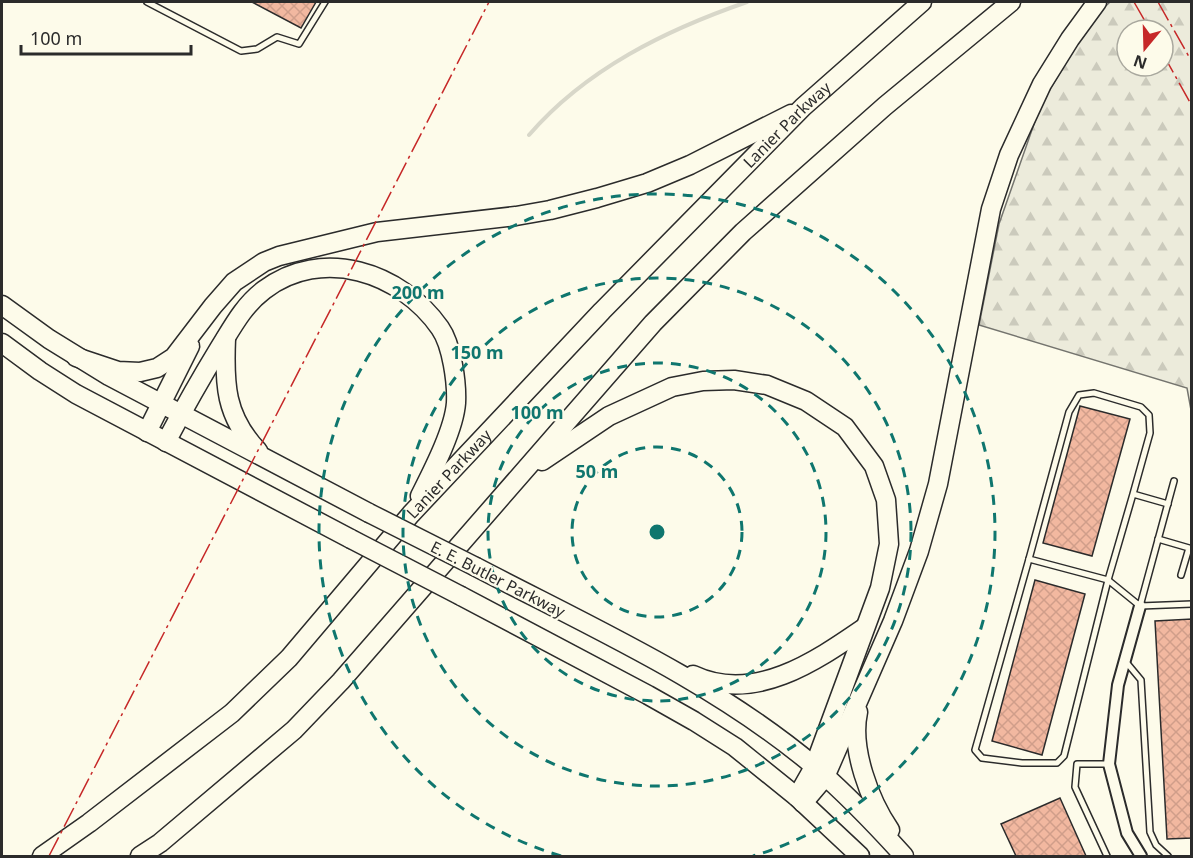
<svg xmlns="http://www.w3.org/2000/svg" width="1193" height="858" font-family="'Noto Sans',sans-serif">
<style>
.forest{fill:url(#forest-firs);stroke:#74746e;stroke-width:1.5;fill-rule:evenodd}
.lines{fill:none;stroke-linecap:round;stroke-linejoin:round}
.stream{stroke:#d8d7c9;stroke-width:4}
.building{fill:url(#building-cross-hatch);stroke:#2b2b2b;stroke-width:1.5}
.lane-casing{stroke:#2b2b2b;stroke-width:8}
.street-casing{stroke:#2b2b2b;stroke-width:14}
.highway-casing{stroke:#2b2b2b;stroke-width:21}
.lane{stroke:#fdfbea;stroke-width:5}
.street{stroke:#fdfbea;stroke-width:10}
.highway{stroke:#fdfbea;stroke-width:18}
.highway-bridge-casing{stroke:#2b2b2b;stroke-width:21;stroke-linecap:butt}
.highway-bridge{stroke:#fdfbea;stroke-width:18}
.power{stroke:#c62828;stroke-width:1.5;stroke-dasharray:21 4.5 3 4.5;stroke-linecap:butt}
.ring{fill:none;stroke:#0f766e;stroke-width:3;stroke-dasharray:10 8}
.labels{text-anchor:middle;stroke-width:4.5;stroke-linejoin:round;paint-order:stroke}
.street-label{font-size:16px;fill:#2b2b2b;stroke:#fdfbea}
.centre{fill:#0f766e;stroke:#fdfbea;stroke-width:3}
.ring-label{font-size:18px;text-anchor:middle;font-weight:bold;fill:#0f766e;stroke:#fdfbea;stroke-width:4.5;stroke-linejoin:round;paint-order:stroke}
</style>
<defs>
<pattern id="forest-firs" width="22" height="20" patternUnits="userSpaceOnUse" patternTransform="scale(1.5)"><rect width="22" height="20" fill="#ecebdb"/><path d="M5 1l3.5 6h-7zM16 11l3.5 6h-7z" fill="#cbcabc"/></pattern>
<pattern id="building-cross-hatch" width="8" height="8" patternUnits="userSpaceOnUse" patternTransform="scale(1.5)"><rect width="8" height="8" fill="#f2b8a0"/><path d="M0 0l8 8M0 8l8-8" fill="none" stroke="#d09e8a"/></pattern>
</defs>
<rect width="100%" height="100%" fill="#fdfbea"/>
<!-- forest -->
<path class="forest" d="M1110 2H1191V410L1187 388 979 325 999 224 1041 104 1093 18ZM1127 30H1163V66H1127Z"/>
<g class="lines">
<!-- stream -->
<path class="stream" d="M529 135C586 69 666 30 747 2"/>
</g>
<!-- building -->
<g class="building">
<polygon points="252,2 316,2 301,28"/>
<polygon points="1080,406 1130,419 1092,556 1043,543"/>
<polygon points="1035,580 1085,594 1042,755 992,741"/>
<polygon points="1192,619 1192,838 1167,839 1155,621"/>
<polygon points="1060,798 1086,856 1016,856 1001,824"/>
</g>
<g class="lines">
<!-- lane casing -->
<g class="lane-casing">
<g id="lane">
<polyline points="147,2 241,51 257,49 277,37 299,44 325,2"/>
<polyline points="1133,494 1108,580 1029,559 1069,412 1079,395 1094,393 1141,407 1149,415 1150,433 1133,494 1168,504"/>
<polyline points="1158,539 1189,548 1181,575"/>
<polyline points="1029,559 975,750 982,758 1022,763 1057,763 1064,756 1108,580 1140,606 1192,604"/>
<polyline points="1140,606 1174,481"/>
<polyline points="1126,662 1141,680 1150,832 1156,845 1168,856"/>
<polyline points="1107,856 1075,787 1077,764 1109,764"/>
</g>
</g>
<!-- street casing -->
<g class="street-casing">
<polyline id="street" points="1140,606 1118,685 1109,764 1127,833 1141,856"/>
</g>
<!-- highway casing -->
<g class="highway-casing">
<g id="highway">
<polyline points="2,305 49,339 109,376 369,513"/>
<path d="M226 338C224 384 225 416 258 451"/>
<polyline points="2,343 40,371 76,394 351,539"/>
<polyline points="76,357 118,371 140,372 157,368 174,357 213,306 234,282 264,262 279,256 377,232 516,216 550,210 597,198 647,183 690,165 791,114"/>
<polyline points="147,432 190,346"/>
<path d="M166 442C183 410 201 378 220 347 233 326 244 305 264 290 322 246 401 272 440 328 452 345 457 383 456 403 454 430 432 472 420 496"/>
<polyline points="542,461 609,416 672,387 703,381 734,380 767,385 806,401 845,427 874,466 886,500 889,544 880,588 814,767 797,797"/>
<path d="M476 567C591 627 714 682 814 766 846 794 876 825 904 856"/>
<polyline points="461,596 648,695 694,721 735,747 797,797 860,856"/>
<path d="M693 675C754 704 816 661 864 628"/>
<path d="M858 712C850 749 870 801 890 830"/>
<polyline points="803,803 825,777 893,621 919,551 938,484 991,209 1009,155 1042,84 1070,39 1097,2"/>
<path id="s1" d="M42 856 89 823 232 713 289 658 411 514 602 311 803 107 922 2"/>
<polyline points="140,856 160,843 294,730 341,681 653,323 743,232 885,106 1011,2"/>
</g>
</g>
<!-- lane -->
<use href="#lane" class="lane"/>
<!-- street -->
<use href="#street" class="street"/>
<!-- highway -->
<use href="#highway" class="highway"/>
<!-- highway-bridge casing -->
<g class="highway-bridge-casing">
<g id="highway-bridge">
<polyline points="369,513 476,567"/>
<polyline points="351,539 461,596"/>
</g>
</g>
<!-- highway-bridge -->
<use href="#highway-bridge" class="highway-bridge"/>
<!-- power -->
<g class="power">
<polyline points="1134,2 1150,30"/>
<polyline points="1158,2 1192,62"/>
<polyline points="1163,54 1192,106"/>
<polyline points="49,856 489,2"/>
</g>
</g>
<!-- distance rings -->
<g class="ring">
<circle cx="657" cy="532" r="85"/>
<circle cx="657" cy="532" r="169"/>
<circle cx="657" cy="532" r="254"/>
<path d="M561 856A338 338 0 1 1 753 856"/>
</g>
<g class="labels">
<!-- street labels -->
<g class="street-label">
<text dy="6" stroke="none"><textPath href="#s1" startOffset="1047">Lanier Parkway</textPath></text>
<text dy="6" stroke="none"><textPath href="#s1" startOffset="561">Lanier Parkway</textPath></text>
<text transform="translate(498 579) rotate(27)" y="6">E. E. Butler Parkway</text>
</g>
</g>
<circle cx="657" cy="532" r="9" class="centre"/>
<g class="ring-label">
<text x="418" y="299">200 m</text>
<text x="477" y="359">150 m</text>
<text x="537" y="419">100 m</text>
<text x="597" y="478">50 m</text>
</g>
<!-- border -->
<rect width="1193" height="858" fill="none" stroke="#2b2b2b" stroke-width="6"/>
<!-- north arrow -->
<g transform="translate(1145 48) rotate(199)"><circle r="28" fill="#fdfbea" stroke="#a9a89e" stroke-width="1.5"/>
<path d="M0-4.5L10 22L0 15L-10 22Z" fill="#c62828"/>
<text y="-9" font-size="16" font-weight="bold" text-anchor="middle" fill="#2b2b2b">N</text>
</g>
<!-- scale -->
<path d="M21 45v9h170v-9" fill="none" stroke="#2b2b2b" stroke-width="3"/>
<text x="30" y="45" font-size="18" fill="#2b2b2b" stroke="#fdfbea" stroke-width="4.5" paint-order="stroke">100 m</text>
</svg>
